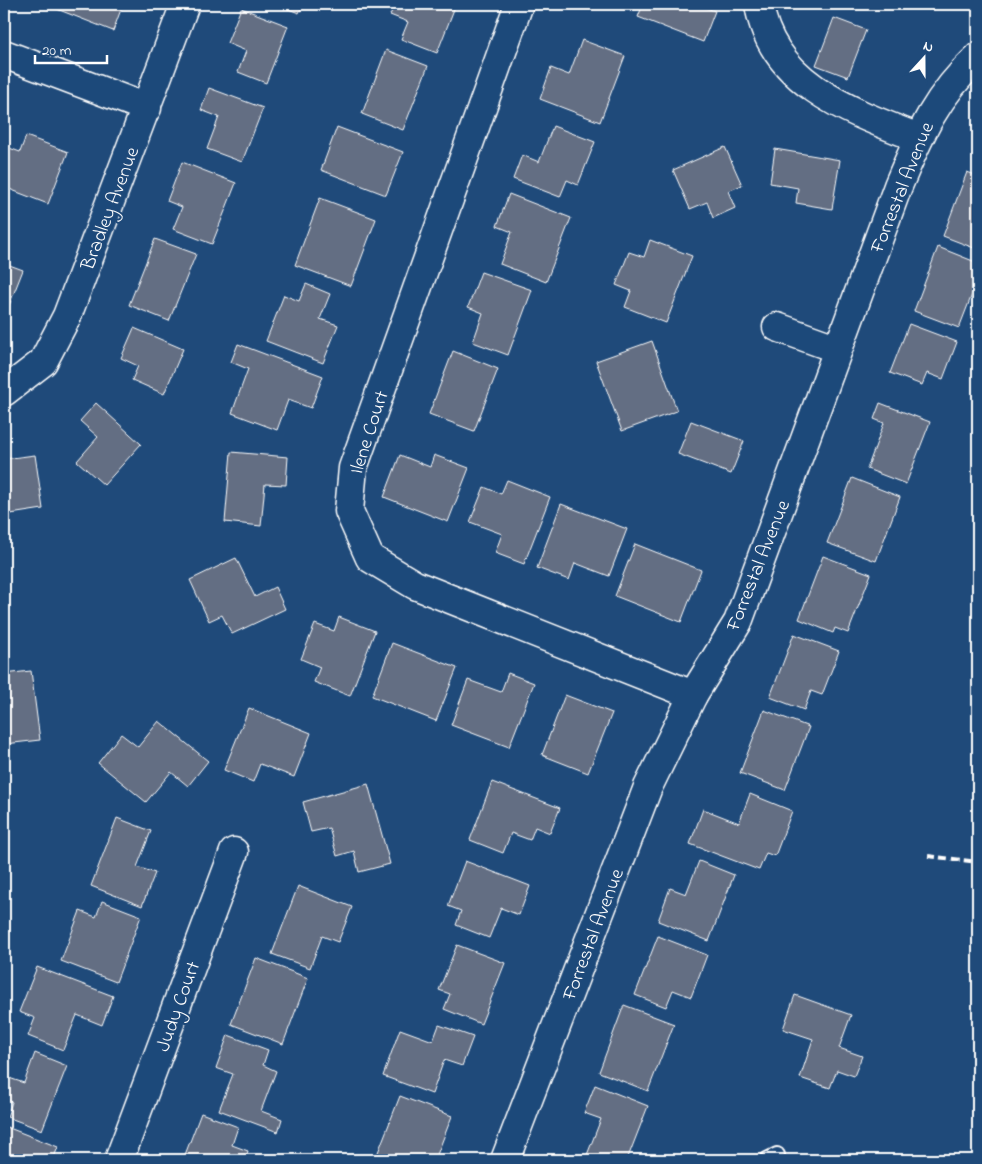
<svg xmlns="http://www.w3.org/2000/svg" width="982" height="1164" font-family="'Indie Flower',sans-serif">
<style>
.building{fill:#646e83;stroke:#fff}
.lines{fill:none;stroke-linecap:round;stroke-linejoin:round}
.service-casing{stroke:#fff;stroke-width:18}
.minor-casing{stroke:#fff;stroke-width:31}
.service{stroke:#1f4a7a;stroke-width:14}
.minor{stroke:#1f4a7a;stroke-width:28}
.rail{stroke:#fff;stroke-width:4;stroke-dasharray:8 4;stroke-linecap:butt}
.labels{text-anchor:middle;stroke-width:4;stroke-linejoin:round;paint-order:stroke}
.street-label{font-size:20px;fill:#fff;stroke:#1f4a7a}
</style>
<rect width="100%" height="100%" fill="#1f4a7a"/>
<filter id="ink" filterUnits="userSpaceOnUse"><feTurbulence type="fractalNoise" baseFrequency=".02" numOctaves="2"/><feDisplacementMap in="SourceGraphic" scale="10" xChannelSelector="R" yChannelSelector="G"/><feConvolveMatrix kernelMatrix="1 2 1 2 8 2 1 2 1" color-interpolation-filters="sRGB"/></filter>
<g filter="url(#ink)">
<!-- building -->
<g class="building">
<polygon points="44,4 123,4 113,31"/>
<polygon points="275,4 303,4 299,13"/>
<polygon points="395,4 456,4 437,53 401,39 408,22 390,15"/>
<polygon points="643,4 695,4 715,11 703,42 638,17"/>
<polygon points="241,8 288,26 266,83 238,72 246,51 227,43"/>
<polygon points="834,18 866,30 848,77 816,65"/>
<polygon points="582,40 625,56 600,122 540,99 551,68 569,75"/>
<polygon points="386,50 428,66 403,130 362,114"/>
<polygon points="209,88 263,108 242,162 207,149 219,117 201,110"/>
<polygon points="553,126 595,142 578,185 567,180 560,197 513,179 522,155 539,162"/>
<polygon points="337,127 403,152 386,195 321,170"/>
<polygon points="26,136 68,152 48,204 4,187 4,146 20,152"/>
<polygon points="725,147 742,185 728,191 735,208 713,218 707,202 690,209 673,170"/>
<polygon points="775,149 840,160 832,209 796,203 798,188 770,183"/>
<polygon points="182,162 236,183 212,244 173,229 182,207 167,201"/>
<polygon points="967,172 978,176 978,238 974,248 943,236"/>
<polygon points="509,194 571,218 546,282 500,264 512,232 497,226"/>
<polygon points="320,198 376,219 351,286 295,265"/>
<polygon points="155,239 196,254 169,321 129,305"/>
<polygon points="650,240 692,256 666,323 625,307 631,291 616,285 629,252 644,257"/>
<polygon points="938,247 978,263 978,279 959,328 914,311"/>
<polygon points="4,263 23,270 8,308 4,306"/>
<polygon points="481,272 532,290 508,355 473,342 483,313 468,307"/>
<polygon points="306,284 330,294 320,319 338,325 323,363 266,341 284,295 299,301"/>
<polygon points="909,324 957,342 943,379 927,373 922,385 890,373"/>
<polygon points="134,328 183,349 164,394 132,380 138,366 121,358"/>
<polygon points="652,341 677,411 622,431 596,361"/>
<polygon points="238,344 323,376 311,408 288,400 277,430 232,413 248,369 231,362"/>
<polygon points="453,351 498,369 474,431 429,414"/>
<polygon points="96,403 141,444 104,485 77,461 98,437 80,421"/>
<polygon points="880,403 930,422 906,484 867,469 884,423 874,419"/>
<polygon points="691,421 744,441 731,474 678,454"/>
<polygon points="231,452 288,457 286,485 265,484 261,526 225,522"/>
<polygon points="35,455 43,509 4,515 4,459"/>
<polygon points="400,455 430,467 434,455 469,468 448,522 384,497"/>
<polygon points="852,478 900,497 876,561 827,543"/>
<polygon points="507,480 550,497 524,564 495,553 502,534 470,522 484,487 501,494"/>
<polygon points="561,504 627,529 609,576 575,563 569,580 537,568"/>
<polygon points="635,544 701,570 681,622 615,596"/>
<polygon points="823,556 871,574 848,633 835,628 833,633 799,619"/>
<polygon points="236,558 255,597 275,587 285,609 232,634 222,615 209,621 190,580"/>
<polygon points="339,617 375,631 350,696 314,682 320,667 301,659 315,624 334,631"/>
<polygon points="794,634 839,651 822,695 811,691 804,710 770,697"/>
<polygon points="392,643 457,668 436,721 372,696"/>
<polygon points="31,671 40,740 5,744 4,674"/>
<polygon points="508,673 534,683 509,747 451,725 468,680 501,692"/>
<polygon points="565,695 612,713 588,773 542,755"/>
<polygon points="249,708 311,733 294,777 260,764 253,782 224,770"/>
<polygon points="764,710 809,727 785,790 740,773"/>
<polygon points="159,721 208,761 188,786 171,772 146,802 98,763 121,734 138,747"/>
<polygon points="492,782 560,808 550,833 535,827 530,840 511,833 503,853 470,840"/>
<polygon points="368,784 390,864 359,872 354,851 337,856 329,828 311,832 303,802"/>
<polygon points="750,794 792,811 775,856 766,853 759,870 690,844 703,809 739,823"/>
<polygon points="117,818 151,831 137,867 155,873 142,906 91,886"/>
<polygon points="465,861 530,886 519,915 501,908 489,938 456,925 461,911 448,906"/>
<polygon points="699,861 734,875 709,941 658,921 670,888 686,894"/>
<polygon points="298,886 352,907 338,942 322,936 310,968 272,954"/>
<polygon points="102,901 141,916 116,982 61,961 80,911 96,917"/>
<polygon points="658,936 707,955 691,997 673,990 666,1007 635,995"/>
<polygon points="457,945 505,963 481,1024 444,1009 450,994 439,990"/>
<polygon points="256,958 308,978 283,1044 231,1024"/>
<polygon points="37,967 113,996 102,1025 77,1015 63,1050 28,1036 35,1018 19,1012"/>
<polygon points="795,995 851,1015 839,1048 862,1056 854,1076 837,1070 830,1088 800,1078 813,1039 783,1029"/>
<polygon points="624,1005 674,1024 648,1091 599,1072"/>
<polygon points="439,1025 473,1037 462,1066 444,1060 432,1094 383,1076 400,1029 433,1041"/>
<polygon points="228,1035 268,1050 263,1065 276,1071 261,1111 282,1119 278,1132 219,1110 233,1074 216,1068"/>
<polygon points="35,1053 67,1066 42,1130 7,1117 12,1102 4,1098 6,1077 24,1083"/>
<polygon points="595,1085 648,1106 627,1160 600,1160 587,1155 601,1119 584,1113"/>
<polygon points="400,1096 452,1116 435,1160 375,1160"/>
<polygon points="201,1113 238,1127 232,1145 248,1151 245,1160 183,1160"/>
<polygon points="4,1126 58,1147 53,1160 4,1160"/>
</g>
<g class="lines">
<!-- service casing -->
<g class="service-casing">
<polyline id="service" points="767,1160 777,1155"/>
</g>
<!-- minor casing -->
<g class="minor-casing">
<g id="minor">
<polyline points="519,4 353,468 349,511 370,558 415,585 693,695"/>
<path d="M759 4C771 84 852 112 919 138"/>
<polyline points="4,54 147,108"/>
<polyline points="777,327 838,349"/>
<polyline points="4,392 43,362 67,316 185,4"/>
<polyline points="119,1160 234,852"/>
<path d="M505 1160 648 787 693 695 738 622 898 186C920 134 935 97 978 57"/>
</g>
</g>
<!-- service -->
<use href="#service" class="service"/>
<!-- minor -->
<use href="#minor" class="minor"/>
<!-- rail -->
<polyline class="rail" points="928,856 978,862"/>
</g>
</g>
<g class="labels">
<!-- street labels -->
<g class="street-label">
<text transform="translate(901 187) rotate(-68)" y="7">Forrestal Avenue</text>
<text transform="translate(109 208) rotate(-69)" y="7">Bradley Avenue</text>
<text transform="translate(368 432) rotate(-72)" y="7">Ilene Court</text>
<text transform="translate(757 565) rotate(-68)" y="7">Forrestal Avenue</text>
<text transform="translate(592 934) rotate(-69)" y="7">Forrestal Avenue</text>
<text transform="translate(177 1006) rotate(-70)" y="7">Judy Court</text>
</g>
</g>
<!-- margin -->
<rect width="982" height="1164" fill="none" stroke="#1f4a7a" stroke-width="20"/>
<rect x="10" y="10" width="962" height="1144" fill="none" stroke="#fff" stroke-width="2" filter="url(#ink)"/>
<!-- north arrow -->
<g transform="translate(924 58) rotate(21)" stroke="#1f4a7a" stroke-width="4" paint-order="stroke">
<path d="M0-4L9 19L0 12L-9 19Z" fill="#ffffff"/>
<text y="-8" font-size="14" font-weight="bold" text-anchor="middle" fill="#ffffff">N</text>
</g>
<!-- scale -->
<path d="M35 55v8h72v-8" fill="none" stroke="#ffffff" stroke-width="2.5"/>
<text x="42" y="55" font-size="15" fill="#ffffff" stroke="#1f4a7a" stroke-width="4" paint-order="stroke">20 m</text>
</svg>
